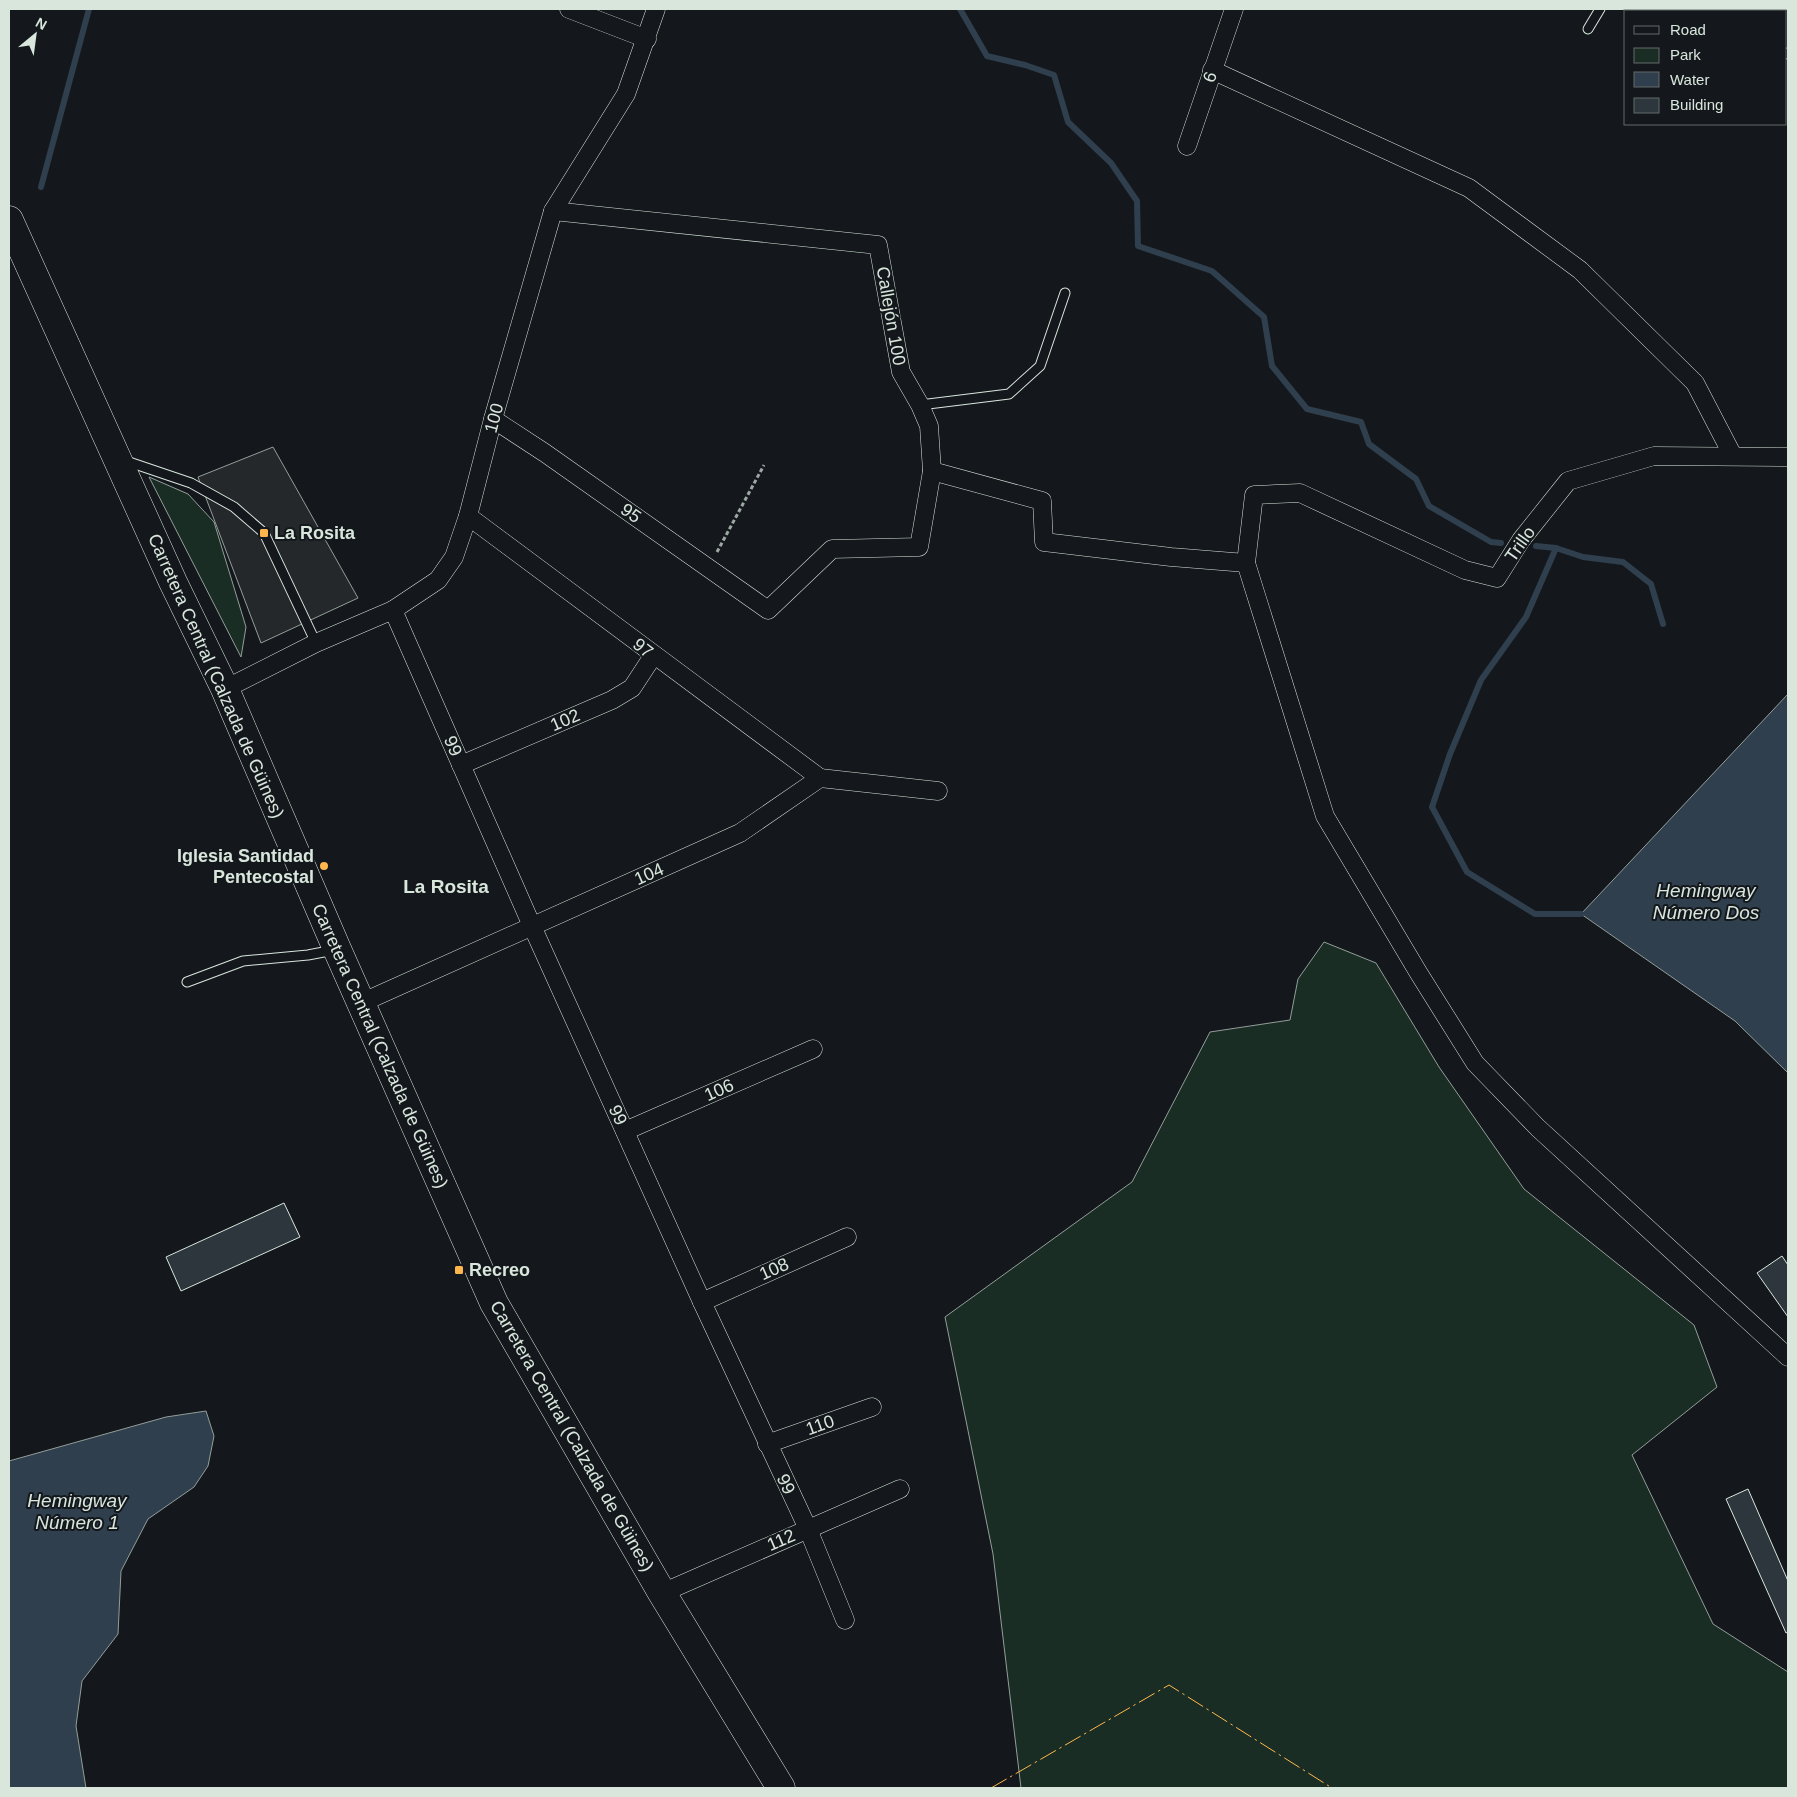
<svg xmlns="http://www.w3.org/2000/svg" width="1797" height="1797" font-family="Helvetica,sans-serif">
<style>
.green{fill:#1a2d24;stroke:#939e99}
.parking{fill:#24282b;stroke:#939e99}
.water{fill:#2f3f4d;stroke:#939e99}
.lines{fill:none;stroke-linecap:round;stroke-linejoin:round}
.stream{stroke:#2f3f4d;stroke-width:6}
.building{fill:#2c363c;stroke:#d8e6dc}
.lane-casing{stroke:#d8e6dc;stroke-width:11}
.street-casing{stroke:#d8e6dc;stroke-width:19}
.primary-casing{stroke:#d8e6dc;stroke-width:29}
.path{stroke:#9da8a2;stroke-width:3;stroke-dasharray:4 2.5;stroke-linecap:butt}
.lane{stroke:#14181c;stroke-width:9}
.street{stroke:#14181c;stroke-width:18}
.primary{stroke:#14181c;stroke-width:28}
.power{stroke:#ffb74d;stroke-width:1;stroke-dasharray:18 4 2.5 4;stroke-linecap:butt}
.poi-dot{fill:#ffb74d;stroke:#14181c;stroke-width:2}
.labels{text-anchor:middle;stroke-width:4;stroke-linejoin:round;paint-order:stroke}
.street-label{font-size:18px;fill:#d8e6dc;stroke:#14181c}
.poi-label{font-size:18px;font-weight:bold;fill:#d8e6dc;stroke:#14181c;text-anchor:start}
.neighbourhood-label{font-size:19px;font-weight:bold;fill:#d8e6dc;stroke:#14181c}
.water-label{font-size:19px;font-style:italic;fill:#d8e6dc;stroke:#14181c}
</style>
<rect width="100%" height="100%" fill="#14181c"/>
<!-- green -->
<g class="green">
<polygon points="149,477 188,494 214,522 246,627 241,657"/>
<polygon points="1324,942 1376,963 1439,1067 1524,1189 1694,1325 1717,1387 1632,1455 1713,1624 1788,1672 1788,1788 1021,1788 993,1554 945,1317 1132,1182 1210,1032 1290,1020 1298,979"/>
</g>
<!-- parking -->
<polygon class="parking" points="273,447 358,598 261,643 198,477"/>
<!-- water -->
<g class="water">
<polygon points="1788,694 1788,1073 1735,1021 1581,914"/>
<polygon points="206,1411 214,1436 208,1466 194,1487 148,1519 121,1571 118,1634 82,1681 76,1726 86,1788 9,1788 9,1461 166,1417"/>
</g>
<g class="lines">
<!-- stream -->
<g class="stream">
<polyline points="960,9 987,56 1025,65 1054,75 1068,122 1111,163 1137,201 1138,246 1212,271 1264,317 1272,366 1307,409 1361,422 1369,444 1416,479 1429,506 1491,542 1501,543"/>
<polyline points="41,187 89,9"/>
<polyline points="1536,546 1556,548 1583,557 1623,562 1651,584 1663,624"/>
<polyline points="1556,548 1526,617 1481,680 1450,754 1432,807 1467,872 1535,914 1581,914"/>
</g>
</g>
<!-- building -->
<g class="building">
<polygon points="284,1203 300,1237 181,1291 166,1257"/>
<polygon points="1782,1256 1788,1265 1788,1317 1757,1273"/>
<polygon points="1748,1489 1788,1581 1788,1632 1786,1633 1726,1499"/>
</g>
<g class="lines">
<!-- lane casing -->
<g class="lane-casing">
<g id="lane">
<polyline points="1706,9 1711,11"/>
<polyline points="1725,11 1726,9"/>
<polyline points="1588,29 1600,9"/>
<polyline points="1786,53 1788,54"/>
<polyline points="920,405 1009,394 1040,366 1065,293"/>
<polyline points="126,461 191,483 234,507 264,533 316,643"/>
<polyline points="187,982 243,961 308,955 334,950"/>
</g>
</g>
<!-- street casing -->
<g class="street-casing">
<g id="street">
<polyline points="569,9 647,39"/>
<polyline points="1212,70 1469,188 1580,270 1695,383 1733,456"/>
<polyline points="1187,146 1234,9"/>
<polyline points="493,419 545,453 768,610 832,549 919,547 932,471 929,426 920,405 901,372 878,245 553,211"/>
<polyline points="1788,457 1654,456 1568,481 1521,540 1497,578 1465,570 1300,493 1254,495 1246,563 1325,816 1418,972 1475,1063 1538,1128 1788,1357"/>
<polyline points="932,471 1042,501 1044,542 1171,557 1246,563"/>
<polyline points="468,516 820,778"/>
<polyline points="393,610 532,926 702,1302 808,1529 845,1620"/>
<polyline points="225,689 316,643 393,610 438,580 454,557 468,516 493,419 553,211 626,94 656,9"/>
<polyline points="461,765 612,700 632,688 653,656"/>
<polyline points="361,1003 740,833 820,778 938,791"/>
<polyline points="625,1131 813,1049"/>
<polyline points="702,1302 847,1237"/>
<polyline points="767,1444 872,1407"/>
<polyline points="662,1593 900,1489"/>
</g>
</g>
<!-- primary casing -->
<g class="primary-casing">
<polyline id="primary" points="9,220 173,582 225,689 337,949 494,1303 662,1593 781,1788"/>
</g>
<!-- path -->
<polyline class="path" points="717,552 764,465"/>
<!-- lane -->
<use href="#lane" class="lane"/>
<!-- street -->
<use href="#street" class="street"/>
<!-- primary -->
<use href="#primary" class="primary"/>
<!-- power -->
<polyline class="power" points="991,1788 1169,1685 1332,1788"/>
</g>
<!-- markers -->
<g class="poi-dot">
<rect x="259" y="528" width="10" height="10" rx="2.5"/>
<circle cx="324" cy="866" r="5"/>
<rect x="454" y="1265" width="10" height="10" rx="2.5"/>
</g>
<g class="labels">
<!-- street labels -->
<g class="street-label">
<text transform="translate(1210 77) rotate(-71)" y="6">6</text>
<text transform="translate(891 316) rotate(80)" y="6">Callejón 100</text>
<text transform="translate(494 418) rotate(-75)" y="6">100</text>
<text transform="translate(631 513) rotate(35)" y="6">95</text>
<text transform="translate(1520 544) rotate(-55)" y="6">Trillo</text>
<text transform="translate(643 648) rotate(38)" y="6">97</text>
<text transform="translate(216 676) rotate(66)" y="6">Carretera Central (Calzada de Güines)</text>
<text transform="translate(565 720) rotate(-23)" y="6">102</text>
<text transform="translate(453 746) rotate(66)" y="6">99</text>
<text transform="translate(649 874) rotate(-24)" y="6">104</text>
<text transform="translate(380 1046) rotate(66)" y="6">Carretera Central (Calzada de Güines)</text>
<text transform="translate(719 1090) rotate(-24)" y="6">106</text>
<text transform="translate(618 1115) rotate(65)" y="6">99</text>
<text transform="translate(774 1269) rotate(-24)" y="6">108</text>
<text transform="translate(820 1425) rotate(-20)" y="6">110</text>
<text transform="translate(572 1436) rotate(60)" y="6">Carretera Central (Calzada de Güines)</text>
<text transform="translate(786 1484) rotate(64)" y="6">99</text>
<text transform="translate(781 1540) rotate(-23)" y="6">112</text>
</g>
<!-- poi labels -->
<g class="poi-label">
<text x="274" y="539">La Rosita</text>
<text x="314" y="862" text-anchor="end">Iglesia Santidad<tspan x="314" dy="21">Pentecostal</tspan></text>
<text x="469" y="1276">Recreo</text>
</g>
<!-- neighbourhood labels -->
<g class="neighbourhood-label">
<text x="446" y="893">La Rosita</text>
</g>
<!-- water labels -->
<g class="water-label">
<text x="1706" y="897">Hemingway<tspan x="1706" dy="22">Número Dos</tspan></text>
<text x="77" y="1507">Hemingway<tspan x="77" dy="22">Número 1</tspan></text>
</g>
</g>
<!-- border -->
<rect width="1797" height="1797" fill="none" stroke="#d8e6dc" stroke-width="20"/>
<!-- legend -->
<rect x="1624" y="10" width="162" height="115" fill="#14181c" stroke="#626a69"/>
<rect x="1634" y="26" width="25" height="8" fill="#14181c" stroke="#626a69"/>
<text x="1670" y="35" font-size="15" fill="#d8e6dc">Road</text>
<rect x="1634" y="48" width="25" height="15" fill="#1a2d24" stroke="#626a69"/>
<text x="1670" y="60" font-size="15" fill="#d8e6dc">Park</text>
<rect x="1634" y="72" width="25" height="15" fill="#2f3f4d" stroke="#626a69"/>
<text x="1670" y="85" font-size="15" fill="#d8e6dc">Water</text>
<rect x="1634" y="98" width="25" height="15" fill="#2c363c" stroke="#626a69"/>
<text x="1670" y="110" font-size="15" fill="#d8e6dc">Building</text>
<!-- north arrow -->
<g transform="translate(35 35) rotate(29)" stroke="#14181c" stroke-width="4" paint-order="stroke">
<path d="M0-4L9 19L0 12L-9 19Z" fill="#d8e6dc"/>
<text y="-8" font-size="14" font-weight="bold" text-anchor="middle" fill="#d8e6dc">N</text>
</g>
</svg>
